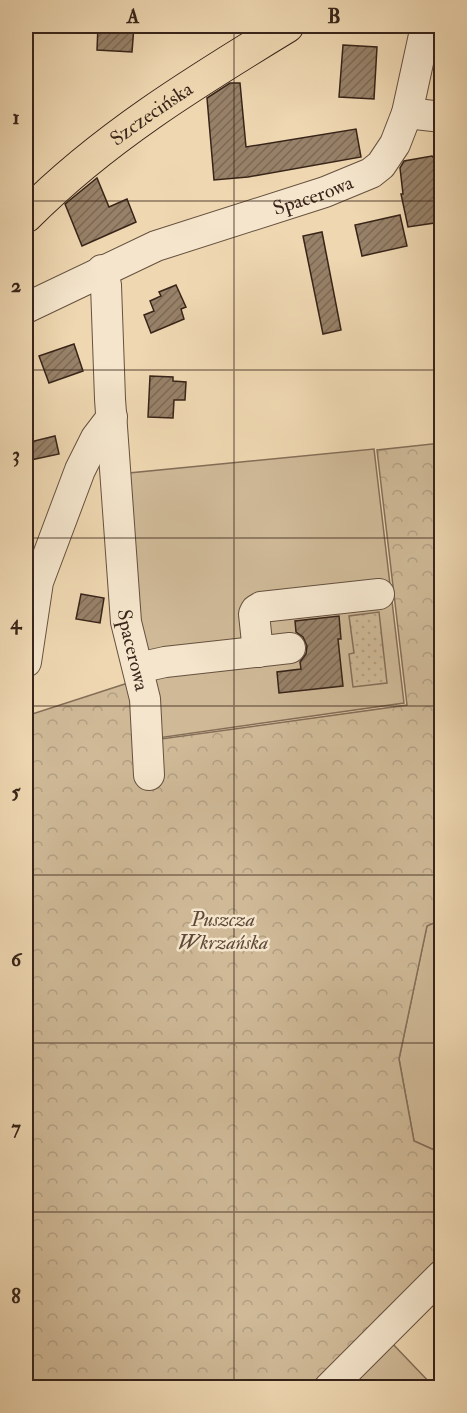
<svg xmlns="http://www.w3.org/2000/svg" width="467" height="1413" font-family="'IM FELL Double Pica',serif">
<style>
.grass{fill:#cfb997;stroke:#846e58;stroke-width:1.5}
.forest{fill:url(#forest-crowns);stroke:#846e58;stroke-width:1.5}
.park{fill:url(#park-dots);stroke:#846e58;stroke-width:1.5}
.building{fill:url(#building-hatch);stroke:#382419;stroke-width:1.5}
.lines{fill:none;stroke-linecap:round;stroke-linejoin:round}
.minor-casing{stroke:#66513f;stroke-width:32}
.major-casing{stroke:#382419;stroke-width:35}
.minor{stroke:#f4e5cc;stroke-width:30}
.major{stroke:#eed7b1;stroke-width:33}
.grid{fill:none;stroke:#382419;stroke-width:1.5;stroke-opacity:0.55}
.labels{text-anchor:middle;stroke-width:5;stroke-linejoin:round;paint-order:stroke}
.street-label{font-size:20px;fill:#382419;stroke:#f4e5cc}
.park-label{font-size:20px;font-style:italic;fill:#5e4938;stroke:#f4e5cc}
.neatline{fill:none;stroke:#382419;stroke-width:2}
.grid-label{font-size:20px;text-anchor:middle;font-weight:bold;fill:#382419}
</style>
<defs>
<pattern id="forest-crowns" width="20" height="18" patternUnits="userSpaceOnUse" patternTransform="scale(1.5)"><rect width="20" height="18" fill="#cfb997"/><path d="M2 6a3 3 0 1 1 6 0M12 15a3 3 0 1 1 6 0" fill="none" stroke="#b29f82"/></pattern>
<pattern id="park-dots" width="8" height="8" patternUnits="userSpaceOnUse" patternTransform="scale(1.5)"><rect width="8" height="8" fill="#cfb997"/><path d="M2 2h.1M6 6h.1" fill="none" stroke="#b29f82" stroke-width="1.8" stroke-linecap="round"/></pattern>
<pattern id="building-hatch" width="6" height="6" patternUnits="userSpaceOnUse" patternTransform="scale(1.5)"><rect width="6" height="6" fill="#978168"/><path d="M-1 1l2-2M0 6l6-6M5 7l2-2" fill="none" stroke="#7c6955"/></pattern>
</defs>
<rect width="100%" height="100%" fill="#eed7b1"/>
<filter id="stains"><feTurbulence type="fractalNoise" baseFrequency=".00333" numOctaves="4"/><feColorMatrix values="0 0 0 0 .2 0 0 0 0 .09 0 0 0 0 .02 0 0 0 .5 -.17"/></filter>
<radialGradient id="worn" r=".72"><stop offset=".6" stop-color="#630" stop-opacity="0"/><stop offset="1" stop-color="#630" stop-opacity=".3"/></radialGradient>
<!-- grass -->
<g class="grass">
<polygon points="374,449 404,703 158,738 137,618 129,473"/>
<polygon points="441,920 441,1153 414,1141 399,1059 427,925"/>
<polygon points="389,1340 434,1387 339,1388"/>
</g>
<!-- forest -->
<polygon class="forest" points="441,443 441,920 427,926 399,1059 414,1141 441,1153 441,1261 317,1387 26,1388 26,716 131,682 154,740 407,705 377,450"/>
<!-- park -->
<polygon class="park" points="379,612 387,683 353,687 349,654 354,653 349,616"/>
<!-- building -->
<g class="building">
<polygon points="98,26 134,26 132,52 97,50"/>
<polygon points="343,45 377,47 374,99 339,97"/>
<polygon points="230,83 240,83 246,147 356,129 361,157 248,177 214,180 207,98"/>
<polygon points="432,156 438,162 441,185 441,222 408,227 401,194 403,194 400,168 404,161"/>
<polygon points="97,178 109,207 127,199 136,222 82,246 65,204"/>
<polygon points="400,215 407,246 362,256 355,225"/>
<polygon points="322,232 341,330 323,334 303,236"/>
<polygon points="176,285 186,307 181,309 184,319 151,333 144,315 154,311 150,301 161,296 159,292"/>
<polygon points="74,344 83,371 49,383 39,356"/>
<polygon points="150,376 173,377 173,381 186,382 185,400 174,400 173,418 148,417"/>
<polygon points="55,436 59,454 26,461 26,443"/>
<polygon points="81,594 104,598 100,623 76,619"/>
<polygon points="339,616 341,639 338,639 343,686 279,693 277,672 301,669 300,662 306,654 307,646 303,637 296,632 295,621"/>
</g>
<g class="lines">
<!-- minor casing -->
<g class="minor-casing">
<g id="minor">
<polyline points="407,113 442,117"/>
<path id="s1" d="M102 270 106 285 110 399 126 622 145 699 149 775"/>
<path id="s2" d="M26 308 156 246 325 192 371 173 381 165 395 144 407 113 426 26"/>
<polyline points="258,652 254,614 256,610 261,607 379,594"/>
<polyline points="26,662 38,582 80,470 96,438 112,417"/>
<polyline points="138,668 165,662 290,648"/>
<polyline points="329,1388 442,1275"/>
</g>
</g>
<!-- major casing -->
<g class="major-casing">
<g id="major">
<path id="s3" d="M26 216C102 139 195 82 287 26"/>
</g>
</g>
<!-- minor -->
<use href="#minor" class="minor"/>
<!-- major -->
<use href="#major" class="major"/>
</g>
<!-- grid -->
<path class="grid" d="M234 26V1388M26 201H442M26 370H442M26 538H442M26 706H442M26 875H442M26 1043H442M26 1212H442"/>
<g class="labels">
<!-- street labels -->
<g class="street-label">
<text dy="7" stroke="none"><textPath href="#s3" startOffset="162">Szczecińska</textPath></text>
<text dy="7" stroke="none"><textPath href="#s2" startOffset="309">Spacerowa</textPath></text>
<text dy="7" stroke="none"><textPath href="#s1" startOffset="382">Spacerowa</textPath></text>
</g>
<!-- park labels -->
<g class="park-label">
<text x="223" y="926">Puszcza<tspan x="223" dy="23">Wkrzańska</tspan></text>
</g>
</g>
<!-- margin -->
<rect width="467" height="1413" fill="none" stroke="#eed7b1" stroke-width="66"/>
<rect x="33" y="33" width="401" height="1347" class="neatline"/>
<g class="grid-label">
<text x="133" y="23">A</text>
<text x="334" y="23">B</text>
<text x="16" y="124">1</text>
<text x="16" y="292">2</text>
<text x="16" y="461">3</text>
<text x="16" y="629">4</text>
<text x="16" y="798">5</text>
<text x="16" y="966">6</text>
<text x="16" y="1134">7</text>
<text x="16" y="1303">8</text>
</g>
<rect width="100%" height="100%" filter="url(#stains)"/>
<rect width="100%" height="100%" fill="url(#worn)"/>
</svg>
